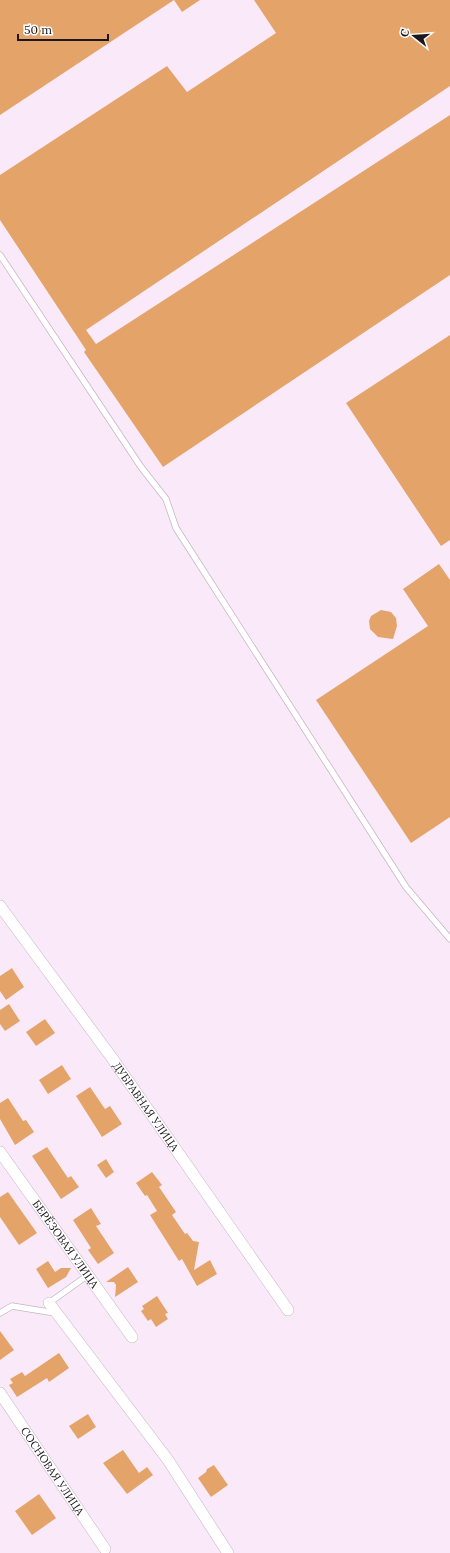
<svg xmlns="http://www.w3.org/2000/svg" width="450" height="1553" font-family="Lora,serif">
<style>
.building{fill:#e4a469}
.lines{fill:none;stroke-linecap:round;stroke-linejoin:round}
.lane-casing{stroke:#c5b6c4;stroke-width:7}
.street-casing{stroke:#c5b6c4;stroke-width:12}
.lane{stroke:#fff;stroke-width:5.5}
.street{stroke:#fff;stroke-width:11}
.labels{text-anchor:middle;stroke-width:3;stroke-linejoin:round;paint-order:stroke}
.street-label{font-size:11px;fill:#1c171c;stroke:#fdfdfd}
</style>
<rect width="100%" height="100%" fill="#faeaf9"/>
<!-- building -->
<g class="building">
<polygon points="0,0 174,0 0,115"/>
<polygon points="174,0 200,0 182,12"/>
<polygon points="254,0 450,0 450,86 86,330 96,344 450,115 450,275 163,467 84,352 86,350 0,220 0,175 167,66 187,92 276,33"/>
<polygon points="450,335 450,540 441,546 346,403"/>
<polygon points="439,564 450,580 450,817 411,843 316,700 428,626 403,589"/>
<polygon points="381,610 391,612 396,618 397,626 393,639 378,637 370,629 369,621 371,616"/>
<polygon points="12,968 24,987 6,1000 0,991 0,976"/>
<polygon points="9,1004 20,1021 5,1031 0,1024 0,1010"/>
<polygon points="45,1019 55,1033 36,1046 26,1032"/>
<polygon points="62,1065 71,1079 48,1094 39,1080"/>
<polygon points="90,1087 105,1109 110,1106 122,1124 102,1137 76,1096"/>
<polygon points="8,1098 23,1121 26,1120 34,1132 15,1145 0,1119 0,1103"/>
<polygon points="47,1147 68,1178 71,1176 79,1187 61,1199 32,1156"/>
<polygon points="106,1159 114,1172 106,1178 97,1165"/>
<polygon points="152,1172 162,1185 159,1187 176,1212 172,1215 185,1234 187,1233 193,1241 199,1242 194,1270 210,1260 217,1274 197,1286 182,1259 179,1261 150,1215 157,1211 147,1195 145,1196 136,1183"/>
<polygon points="8,1192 37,1233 19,1245 0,1217 0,1197"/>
<polygon points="91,1208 101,1224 96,1226 114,1253 98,1264 88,1250 91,1248 73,1220"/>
<polygon points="48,1261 55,1272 61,1268 71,1268 66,1277 48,1288 36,1269"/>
<polygon points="128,1267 138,1282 115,1297 116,1285 114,1282 106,1282"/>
<polygon points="157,1296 168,1313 165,1314 168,1319 156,1327 151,1319 148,1321 141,1311 144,1309 142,1306"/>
<polygon points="0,1331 14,1350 0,1360"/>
<polygon points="59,1353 69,1368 49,1382 47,1378 17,1397 9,1385 13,1383 10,1379 22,1372 25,1376"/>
<polygon points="88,1414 96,1427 78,1439 69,1426"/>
<polygon points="123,1450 139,1473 147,1467 153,1475 127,1494 103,1463"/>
<polygon points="214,1465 228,1485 211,1497 198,1478 206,1472 207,1469"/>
<polygon points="39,1494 56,1518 32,1535 15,1511"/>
</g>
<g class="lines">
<!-- lane casing -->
<g class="lane-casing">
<g id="lane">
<polyline points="0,255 141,467 166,499 176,528 406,887 450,939"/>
<polyline points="49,1303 88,1275"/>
<polyline points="0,1313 12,1306 55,1313"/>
</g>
</g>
<!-- street casing -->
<g class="street-casing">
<g id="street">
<path id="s1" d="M0 906 112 1058 288 1310"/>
<path id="s2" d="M0 1152 132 1337"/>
<polyline points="49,1303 168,1460 228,1553"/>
<path id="s3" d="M0 1393 105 1549"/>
</g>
</g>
<!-- lane -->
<use href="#lane" class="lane"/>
<!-- street -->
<use href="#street" class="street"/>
</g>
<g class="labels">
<!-- street labels -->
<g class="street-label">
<text dy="4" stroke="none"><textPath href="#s1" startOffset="248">ДУБРАВНАЯ УЛИЦА</textPath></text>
<text dy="4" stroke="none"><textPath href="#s2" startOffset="113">БЕРЁЗОВАЯ УЛИЦА</textPath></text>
<text dy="4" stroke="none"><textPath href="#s3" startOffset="94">СОСНОВАЯ УЛИЦА</textPath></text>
</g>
</g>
<!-- north arrow -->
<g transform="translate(414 36) rotate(287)" stroke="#fdfdfd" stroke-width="3" paint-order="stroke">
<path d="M0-3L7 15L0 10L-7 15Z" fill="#1c171c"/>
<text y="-6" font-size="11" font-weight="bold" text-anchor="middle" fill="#1c171c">С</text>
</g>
<!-- scale -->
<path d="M18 34v6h90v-6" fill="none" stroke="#1c171c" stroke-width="2"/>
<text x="24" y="34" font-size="12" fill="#1c171c" stroke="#fdfdfd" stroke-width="3" paint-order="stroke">50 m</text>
</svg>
